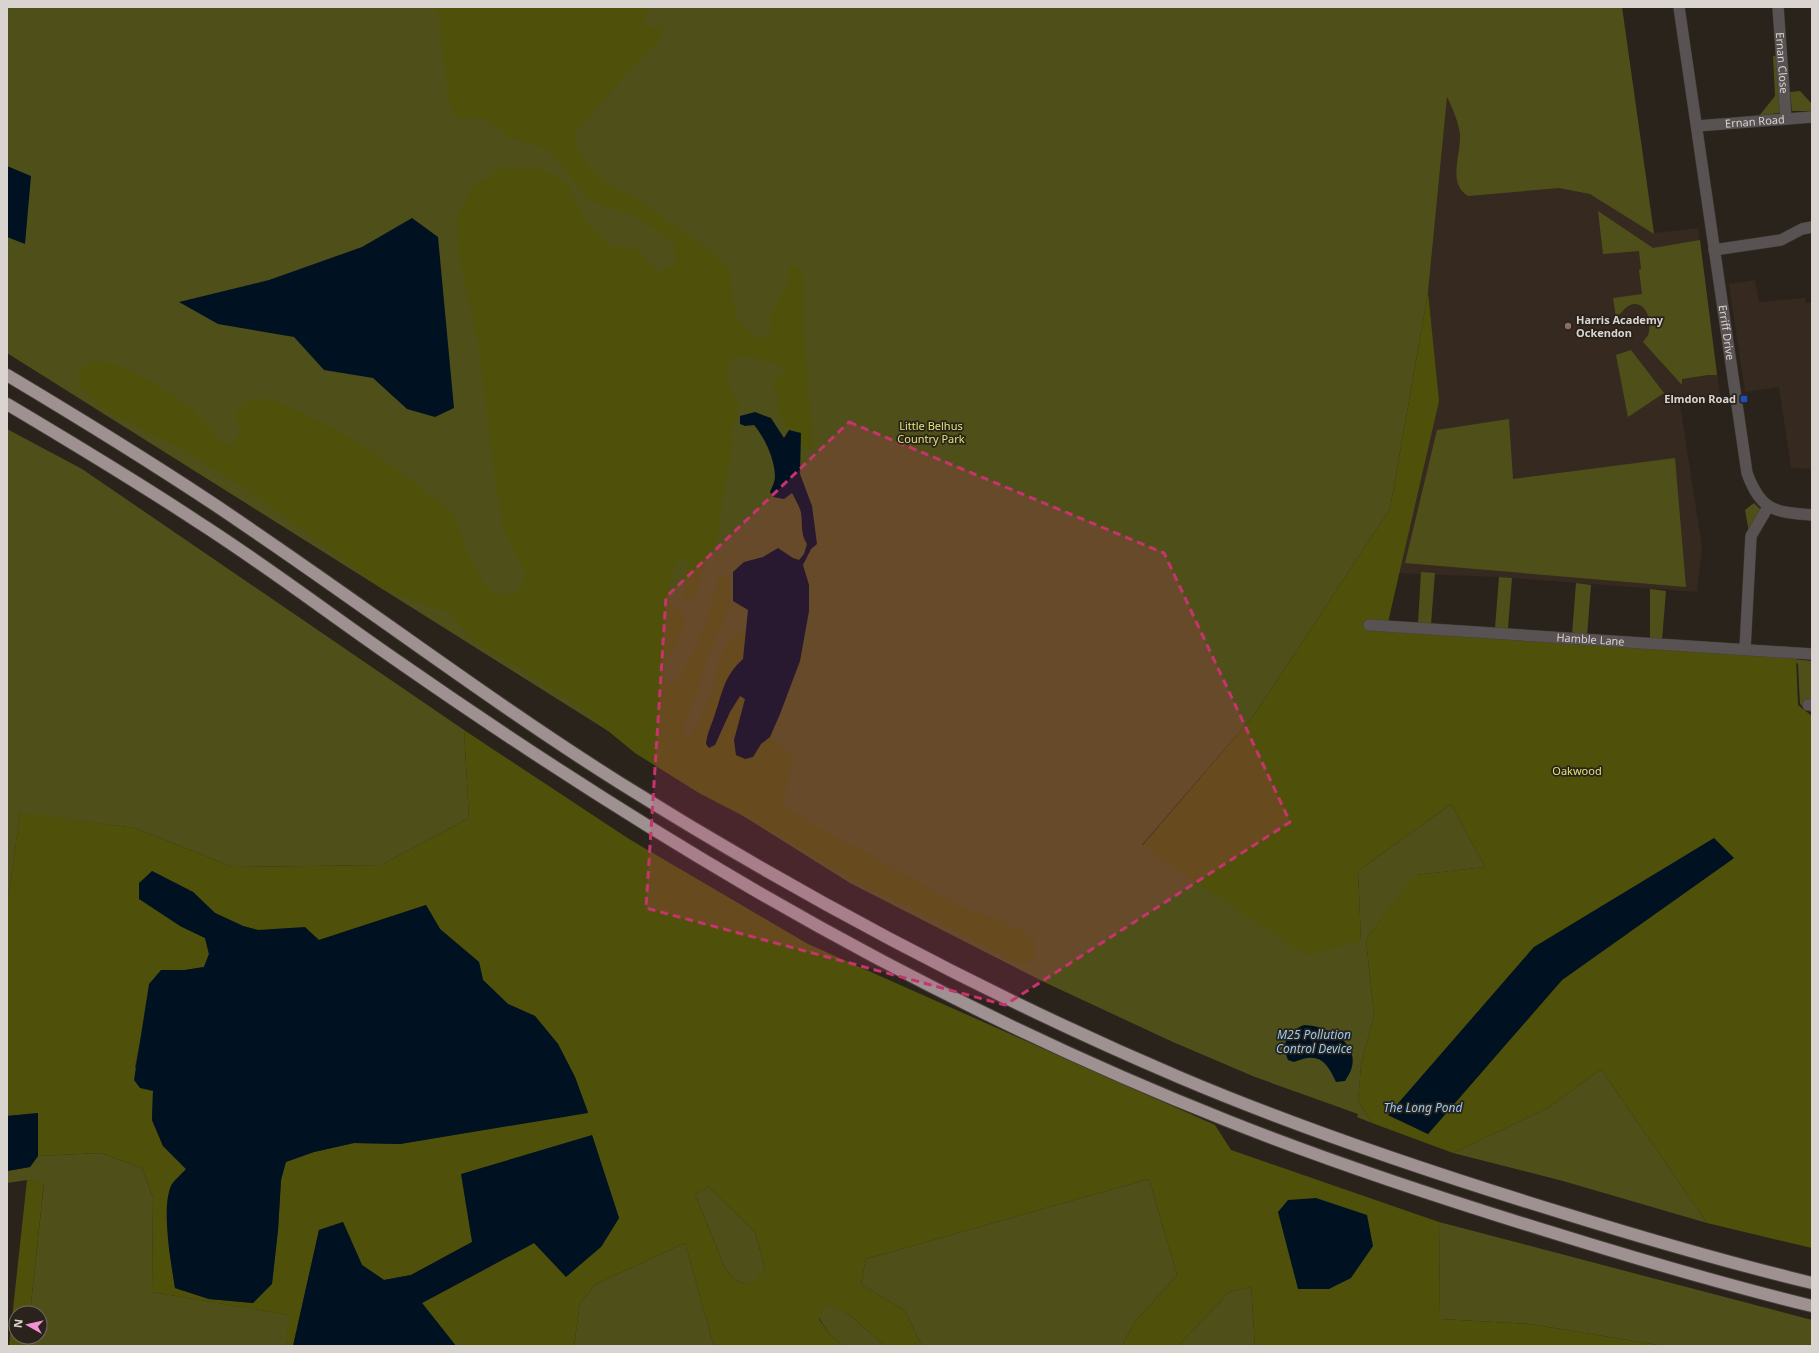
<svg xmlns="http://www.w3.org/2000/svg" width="1819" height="1353" font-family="'Noto Sans',sans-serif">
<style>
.built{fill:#36291f}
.green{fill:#4f5019}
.forest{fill:#4f510b;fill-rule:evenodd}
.water{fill:#001221}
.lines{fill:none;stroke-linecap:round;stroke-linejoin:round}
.minor-casing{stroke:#463f39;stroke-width:12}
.motorway-casing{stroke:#463f39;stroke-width:14}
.minor{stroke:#585253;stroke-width:11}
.motorway{stroke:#9f9192;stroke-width:12}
.marked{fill:#c6346d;fill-opacity:0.2;stroke:#c6346d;stroke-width:3;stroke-dasharray:8 5;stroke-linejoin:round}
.education-dot{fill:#8d6e63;stroke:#2a231c;stroke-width:1.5}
.transit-dot{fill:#1a4fb4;stroke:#2a231c;stroke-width:1.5}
.labels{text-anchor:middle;stroke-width:3.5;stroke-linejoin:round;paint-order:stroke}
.street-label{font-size:11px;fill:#dad4d0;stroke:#2a231c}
.poi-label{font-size:11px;font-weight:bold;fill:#dad4d0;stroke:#2a231c;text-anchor:start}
.park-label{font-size:11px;fill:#e0e472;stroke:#2a231c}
.water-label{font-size:12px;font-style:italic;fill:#93cbf5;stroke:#2a231c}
</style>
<rect width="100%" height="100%" fill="#2a231c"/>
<!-- built -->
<g class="built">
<polygon points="1622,7 1654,233 1698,228 1721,401 1680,404 1702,547 1697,592 1499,577 1391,573 1419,386 1447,95"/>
<polygon points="1755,280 1759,302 1805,298 1806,303 1812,303 1812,469 1791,468 1779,387 1745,392 1729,284"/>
</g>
<!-- green -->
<g class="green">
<path d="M7 7H1622L1654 234 1590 194 1559 188 1468 196C1447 183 1461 156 1460 135 1460 126 1451 104 1447 97L1428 292 1390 509 1254 715 1142 845 1361 941 1358 871 1451 804 1485 867 1416 875 1366 939 1374 1015 1361 1065 1358 1101 1372 1123 1357 1117 1358 1114 1255 1077 1173 1042 1044 982 850 883 7 353Z"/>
<polygon points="1780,55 1784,112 1759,116 1775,96 1773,56"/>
<polygon points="1800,91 1812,104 1812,111 1792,111 1790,92"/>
<path d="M1598 211 1653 248 1700 240 1717 375H1708L1682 379V385L1643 342C1645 339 1649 335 1649 331 1652 319 1644 297 1628 306 1624 309 1620 314 1616 318L1613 298 1642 294 1639 270 1641 269 1639 251 1603 254Z"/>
<polygon points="1631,350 1664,393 1628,417 1616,355"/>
<polygon points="1509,419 1513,479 1675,458 1686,587 1405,563 1437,430"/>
<polygon points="7,429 82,469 464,730 469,818 381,865 233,867 135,828 20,813 9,894 7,895"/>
<polygon points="1754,503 1761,510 1749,532 1745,510"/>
<polygon points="1421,572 1435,573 1431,624 1418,624"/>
<polygon points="1499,577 1512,578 1508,628 1495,628"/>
<polygon points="1576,583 1591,585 1587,636 1572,635"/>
<polygon points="1650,589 1666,591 1662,640 1650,639"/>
<polygon points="1793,659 1812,661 1812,713 1800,704 1798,664"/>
<polygon points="1601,1069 1707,1223 1563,1181 1453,1153 1548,1108"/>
<polygon points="101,1153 142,1168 153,1198 152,1292 290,1315 286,1346 26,1346 27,1337 40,1337 40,1313 30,1313 44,1183 27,1180 7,1183 7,1171 30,1167 38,1156"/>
<polygon points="1149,1179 1177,1275 1134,1323 1122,1346 922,1346 905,1311 861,1284 866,1259"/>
<polygon points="709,1187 755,1232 765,1269 754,1282 745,1284 735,1280 725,1268 695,1194"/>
<polygon points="1439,1222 1812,1320 1812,1346 1664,1346 1530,1324 1440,1319"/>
<polygon points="685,1243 714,1346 574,1346 580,1303 596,1284"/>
<polygon points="1251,1287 1255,1346 1178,1346 1229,1292"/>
<polygon points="826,1303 851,1316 885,1346 844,1346 830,1335 819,1318"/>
</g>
<!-- forest -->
<g class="forest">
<path d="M437 7H647L645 24 654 29 664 25 659 41 630 70 576 133 574 144 586 163 606 183 643 202 713 254 731 272C731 291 732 318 748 331 752 335 758 336 763 339L771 333 770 316 787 285 790 265 802 271C806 291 803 314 804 335 807 373 811 410 813 448L809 450 801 443 800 433 789 430C777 418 780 401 773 386L775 378 784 373 783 367C776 364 771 362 764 361 751 358 741 352 729 361 726 379 730 390 740 405L731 431 732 452 723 497 718 539 701 574 696 597 689 601 683 597 688 561 683 557 677 562 671 578 668 600 674 609 684 613C684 617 685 622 684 626 678 645 657 664 668 684L675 683C700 651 709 612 720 575H727C738 601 723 621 713 644 706 659 702 677 696 693 691 707 683 719 683 734L690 736 695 730C702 716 708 701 713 687 721 663 718 646 741 630L746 632 743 659C726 673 722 694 715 714 712 725 707 733 706 744L709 748 715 744 730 712 739 696 745 699 734 740 753 757 761 744 770 737 792 755 790 775 782 803 812 825 876 858 961 907 1005 923 1034 937V960L1023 964 1002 955 936 920 859 883 778 834 699 793 635 753 574 703 470 638 447 612 382 589 252 493 179 448 105 410 78 384 80 369 93 360 124 367 156 385 192 409 221 440 231 446 241 432 235 413 250 398 274 400 322 422 364 446 418 485 453 513 469 557 486 586 499 596 519 590 526 575 503 529 491 451 479 347 460 263 456 218 474 186 500 169 537 166 569 185 585 221 612 246 638 248 656 272 675 265 674 243 636 216 587 199 556 157 540 146 509 138 484 118H457L449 103Z"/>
<path d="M1428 292 1439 401 1386 631 1796 657 1798 705 1812 716V1248L1707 1223 1601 1069 1548 1108 1453 1153 1372 1123 1358 1101 1361 1065 1374 1015 1366 939 1415 875 1485 867 1451 804 1358 871 1361 941 1305 955 1142 846 1254 715 1390 509ZM1734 858 1562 980 1428 1134 1388 1115 1534 947Z"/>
<path d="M464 730 629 839 808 944 1215 1125 1231 1150 1439 1222 1440 1319 1530 1324 1664 1346H1255L1251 1287 1229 1292 1178 1346H1122L1134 1323 1177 1275 1149 1179 866 1259 861 1284 905 1311 922 1346H885L851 1316 826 1304 819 1319 830 1335 844 1346H714L685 1243 596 1284 580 1303 574 1346H456L422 1303 534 1243 601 1247 619 1218 592 1135 472 1242 411 1275 384 1280 362 1265 343 1222 319 1230 293 1346H286L289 1315 152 1292 153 1198 142 1168 101 1153 38 1156V1113L7 1116V895L9 894 20 812 135 828 233 867 381 865 469 818ZM152 871 193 892 215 913 243 926 258 930H279L319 940 426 905 440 929 479 962 483 980 508 1004 535 1016 558 1044 575 1077 588 1112 400 1144 354 1143 314 1152 285 1162 281 1180 278 1230 272 1283 253 1303 209 1299 175 1288 169 1248 167 1211 171 1185 186 1169 163 1146 152 1120 153 1091 135 1067 143 1027 161 970H185L204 967 209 954 205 938 180 926ZM709 1187 755 1232 765 1269 754 1281 745 1284 735 1280 725 1268 695 1194Z"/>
<polygon points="27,1180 44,1182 30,1313 16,1313 16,1337 27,1337 26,1346 9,1346"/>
</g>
<!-- water -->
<g class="water">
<polygon points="7,166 31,176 25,244 7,237"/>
<polygon points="412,218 438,237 454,408 435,417 407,409 373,378 324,370 294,337 218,324 179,302 269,280 362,247"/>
<path d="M755 412 771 418 784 438 789 430 801 433 800 474 812 506 817 544 811 549 803 565 809 585V611L800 661 780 714 770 737 761 744 753 757 745 759 736 755 734 740 745 699 740 696 730 712 715 745 709 748 706 744C707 733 712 724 715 714 723 691 724 676 743 659L748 610 733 601V572L744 562 763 557 778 548 793 558 799 560 804 554 807 544C800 533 803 525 801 513 800 507 795 499 792 493L784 499 773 497 770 492C772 487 775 482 775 477 775 460 765 438 754 425L745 426 740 424V416Z"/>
<polygon points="1714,838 1734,858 1562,980 1428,1134 1388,1115 1534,947"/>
<path d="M152 871 193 892 215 913 243 926 258 930 305 927 319 940 426 905 440 929 479 962 483 980 508 1004 535 1016 558 1044 575 1077 588 1113 400 1144 354 1143 314 1152 286 1162 281 1180 278 1230 272 1284 253 1303 209 1299 175 1288C171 1263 161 1208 171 1186 174 1180 182 1174 186 1169L163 1146 152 1120 153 1091 140 1088 134 1080 149 984 161 970H185L204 967 209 954 205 938 180 926 139 899V883Z"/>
<path d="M1304 1025C1334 1026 1369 1050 1345 1081L1336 1082C1326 1060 1318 1052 1294 1062L1288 1060C1281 1042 1287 1032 1304 1025Z"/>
<polygon points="38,1113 38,1156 30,1167 7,1171 7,1116"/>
<polygon points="592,1135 619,1218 601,1247 566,1277 534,1243 422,1303 456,1346 293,1346 319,1230 343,1222 362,1265 384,1280 411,1275 472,1242 461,1174"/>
<polygon points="1316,1198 1367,1215 1373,1246 1351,1278 1329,1289 1298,1289 1278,1212 1288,1200"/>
</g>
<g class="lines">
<!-- minor casing -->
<g class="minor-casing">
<g id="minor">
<path id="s1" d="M1679 7 1747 473C1761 511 1774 512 1812 515"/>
<path id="s2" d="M1778 7 1786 119"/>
<path id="s3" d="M1697 126 1812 117"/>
<polyline points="1714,250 1781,240 1802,229 1812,227"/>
<path id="s4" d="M1369 625 1812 654"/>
<polyline points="1745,649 1751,536 1768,507"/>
<polyline points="1808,705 1812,705"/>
</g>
</g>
<!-- motorway casing -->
<g class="motorway-casing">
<g id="motorway">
<path d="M7 375C89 424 171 474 249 528 373 612 493 703 620 783 799 895 986 995 1181 1078 1306 1131 1435 1174 1566 1214 1647 1239 1729 1263 1812 1283"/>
<path d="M7 404C71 442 136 481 198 522 267 566 332 616 399 662 514 742 631 818 751 888 904 977 1064 1056 1228 1121 1336 1164 1446 1200 1557 1234 1641 1260 1726 1285 1812 1306"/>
</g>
</g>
<!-- minor -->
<use href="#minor" class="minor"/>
<!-- motorway -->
<use href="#motorway" class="motorway"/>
</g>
<!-- marked area -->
<path class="marked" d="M849 422 1164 553 1290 822 1005 1005 646 908 666 597Z"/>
<!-- markers -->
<circle class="education-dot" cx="1568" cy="326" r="4"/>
<rect class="transit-dot" x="1740" y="395" width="8" height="8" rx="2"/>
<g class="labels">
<!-- street labels -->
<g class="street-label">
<text dy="4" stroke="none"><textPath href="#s2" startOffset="56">Ernan Close</textPath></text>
<text dy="4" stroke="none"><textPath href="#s3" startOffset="58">Ernan Road</textPath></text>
<text dy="4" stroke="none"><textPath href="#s1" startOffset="329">Erriff Drive</textPath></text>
<text dy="4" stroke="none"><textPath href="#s4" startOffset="222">Hamble Lane</textPath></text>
</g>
<!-- poi labels -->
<g class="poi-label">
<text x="1576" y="324">Harris Academy<tspan x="1576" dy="13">Ockendon</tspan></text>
<text x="1736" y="403" text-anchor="end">Elmdon Road</text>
</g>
<!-- park labels -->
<g class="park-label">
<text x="931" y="430">Little Belhus<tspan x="931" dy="13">Country Park</tspan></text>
<text x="1577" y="775">Oakwood</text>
</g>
<!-- water labels -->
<g class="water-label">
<text x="1314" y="1039">M25 Pollution<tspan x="1314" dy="14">Control Device</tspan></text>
<text x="1423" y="1112">The Long Pond</text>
</g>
</g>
<!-- border -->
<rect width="1819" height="1353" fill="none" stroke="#dad4d0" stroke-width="16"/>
<!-- north arrow -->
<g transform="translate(28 1325) rotate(278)"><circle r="19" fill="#2a231c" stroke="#706a64"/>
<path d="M0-3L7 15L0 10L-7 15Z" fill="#f491d4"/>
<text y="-6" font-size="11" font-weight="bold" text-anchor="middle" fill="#dad4d0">N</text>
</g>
</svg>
